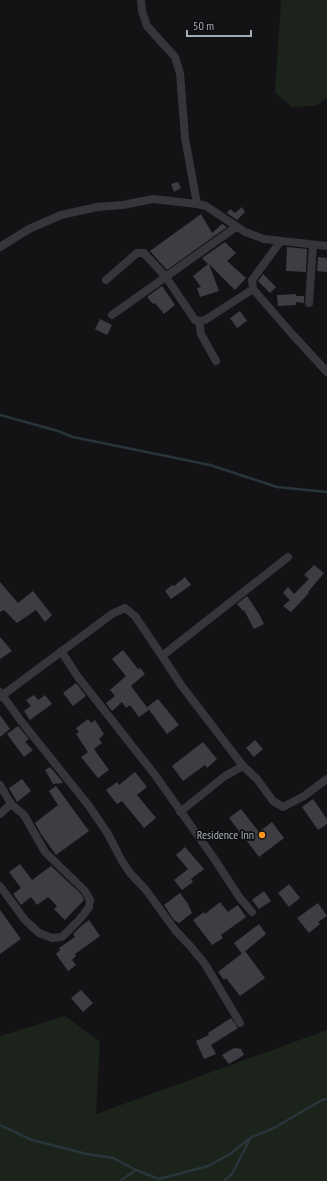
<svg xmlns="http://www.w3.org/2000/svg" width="327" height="1181" font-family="'PT Sans Narrow',sans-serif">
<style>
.green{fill:#1b231b}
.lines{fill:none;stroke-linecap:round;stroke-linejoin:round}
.stream{stroke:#28353a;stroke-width:2.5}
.building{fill:#3d3e43}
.minor{stroke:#34363a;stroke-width:8}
.poi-dot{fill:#ff9421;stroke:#0e0e10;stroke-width:1.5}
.labels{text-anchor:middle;stroke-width:3.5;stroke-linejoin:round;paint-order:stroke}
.poi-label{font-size:12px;fill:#a4acb7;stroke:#0e0e10;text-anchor:end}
</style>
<rect width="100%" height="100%" fill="#131315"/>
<!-- green -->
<g class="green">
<polygon points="281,0 327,0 327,98 315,106 292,107 275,92"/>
<polygon points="65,1016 100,1042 96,1114 327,1030 327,1181 0,1181 0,1036"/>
</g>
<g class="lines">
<!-- stream -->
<g class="stream">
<polyline points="0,415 58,431 73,437 210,465 277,487 327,492"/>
<polyline points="0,1125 32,1140 87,1154 113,1158 136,1170 159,1179 208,1166 230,1154 250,1138 274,1128 322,1100 327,1099"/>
<polyline points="120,1181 136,1170"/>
<polyline points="224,1181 232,1174 250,1139"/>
</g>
</g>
<!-- building -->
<g class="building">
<polygon points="178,182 181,188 174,192 171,184"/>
<polygon points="242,207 245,212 237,220 227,213 230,209 235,213"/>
<polygon points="201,214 212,233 222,224 227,227 167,270 150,251"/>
<polygon points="225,242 236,253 227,261 246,278 235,290 209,264 219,291 200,297 197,288 201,287 193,276 208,264 202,258"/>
<polygon points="287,247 307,249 306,272 286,271"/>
<polygon points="318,257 327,258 327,272 317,271"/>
<polygon points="263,274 276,287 270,293 258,281"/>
<polygon points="162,286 175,305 164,314 155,303 153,304 147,297"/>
<polygon points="296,294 296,296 304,296 304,303 296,302 296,305 278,306 277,295"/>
<polygon points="240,311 247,321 237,328 230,318"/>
<polygon points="100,319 112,325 107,335 95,329"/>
<polygon points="314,565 324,573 308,592 309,593 291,612 283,606 290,600 283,593 288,587 294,594 309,579 304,575"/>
<polygon points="185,577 191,585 171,599 165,591 172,585 174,586"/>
<polygon points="0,582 18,603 33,591 52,615 45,622 36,610 17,623 4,610 0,612"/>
<polygon points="247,596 259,614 264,624 254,629 244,610 243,611 237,604"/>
<polygon points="0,637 12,651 0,659"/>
<polygon points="123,650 138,669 140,668 145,674 131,686 149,710 139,717 130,705 126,708 122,702 112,711 106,703 115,696 110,690 126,676 112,659"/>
<polygon points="76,683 86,696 73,706 63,693"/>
<polygon points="34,695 38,700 45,695 52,704 30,720 24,711 31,706 26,700"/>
<polygon points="158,699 179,725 167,734 147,707"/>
<polygon points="0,715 10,729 0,737"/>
<polygon points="88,719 91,723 95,720 104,734 99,739 102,743 94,749 109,770 98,778 81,757 88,752 76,734 79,732 76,728"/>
<polygon points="18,726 29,739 25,742 33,750 24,757 7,734"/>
<polygon points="255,740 263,749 254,757 246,748"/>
<polygon points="203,742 217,759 207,768 205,765 183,781 172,766"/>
<polygon points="50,767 61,780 63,783 53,784 45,770"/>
<polygon points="135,772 147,787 137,795 156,818 144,828 122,801 117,804 106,790 117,782 119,785"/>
<polygon points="22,779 31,791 17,802 9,788"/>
<polygon points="56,786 89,831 56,855 41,834 35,823 58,805 49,791"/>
<polygon points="313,799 327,819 327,824 318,830 302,807"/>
<polygon points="241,809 259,832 272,822 284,838 259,857 229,818"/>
<polygon points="185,847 204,869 191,879 193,882 182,890 174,880 188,869 176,855"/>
<polygon points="20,864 32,880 51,866 81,894 84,900 65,920 54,909 57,906 48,897 37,905 31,897 21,905 13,894 21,888 9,872"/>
<polygon points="289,884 300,898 289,907 278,893"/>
<polygon points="264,891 271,901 259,909 252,900"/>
<polygon points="180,893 188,904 192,913 179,923 174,920 164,905"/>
<polygon points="220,902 228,912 238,905 246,917 221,935 223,938 212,945 193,920 204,912 205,914"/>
<polygon points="318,903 327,916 318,922 320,924 309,933 297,918"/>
<polygon points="0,910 21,939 0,954"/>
<polygon points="89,920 100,936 75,954 76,956 72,960 76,965 68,971 56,954 60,950 59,948 75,937 73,934 80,927"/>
<polygon points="259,924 266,934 242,954 234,943"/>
<polygon points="245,951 265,978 240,996 226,978 224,980 218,972"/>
<polygon points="81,990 93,1003 83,1012 71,998"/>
<polygon points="231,1018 238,1028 211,1045 216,1054 204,1059 196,1041 209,1035 208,1033"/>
<polygon points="234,1048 241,1049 244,1055 229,1064 222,1055"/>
</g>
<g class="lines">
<!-- minor -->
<g class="minor">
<polyline points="141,0 142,11 147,26 175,57 180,73 185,138 197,204"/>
<polyline points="280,242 252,280 253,289 292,334 327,372"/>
<polyline points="0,247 29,229 61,215 97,207 123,205 153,199 197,204 206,206 245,232 264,239 327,246"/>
<polyline points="106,280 137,253 144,253 166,277 195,320 199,321 205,320 253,289"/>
<polyline points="309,303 313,245"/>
<polyline points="112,315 236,227"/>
<polyline points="199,321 201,334 216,361"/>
<polyline points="61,651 78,677 155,775 213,857 240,898 252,912"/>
<polyline points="162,656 181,685 243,766"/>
<polyline points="0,692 21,721 89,806 108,834 122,861 130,873 146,890 175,930 191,947 205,964 240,1023"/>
<polyline points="0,697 112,614 125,608 135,616 162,656 288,557"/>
<polyline points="0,785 11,804 24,815 45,852 85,891 90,900 89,907 80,919 62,937 52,938 39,933 25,920 0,886"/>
<polyline points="180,812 225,776 243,766 257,779 273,801 283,807 304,796 327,779"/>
<polyline points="0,814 11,804"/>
</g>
</g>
<!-- markers -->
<circle class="poi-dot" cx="262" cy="835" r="4"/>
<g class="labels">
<!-- poi labels -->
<g class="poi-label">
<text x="254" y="839">Residence Inn</text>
</g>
</g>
<!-- scale -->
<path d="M187 30v6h64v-6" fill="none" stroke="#a4acb7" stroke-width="2"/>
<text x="193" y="30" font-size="12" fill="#a4acb7" stroke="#0e0e10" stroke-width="3" paint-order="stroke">50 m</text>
</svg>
